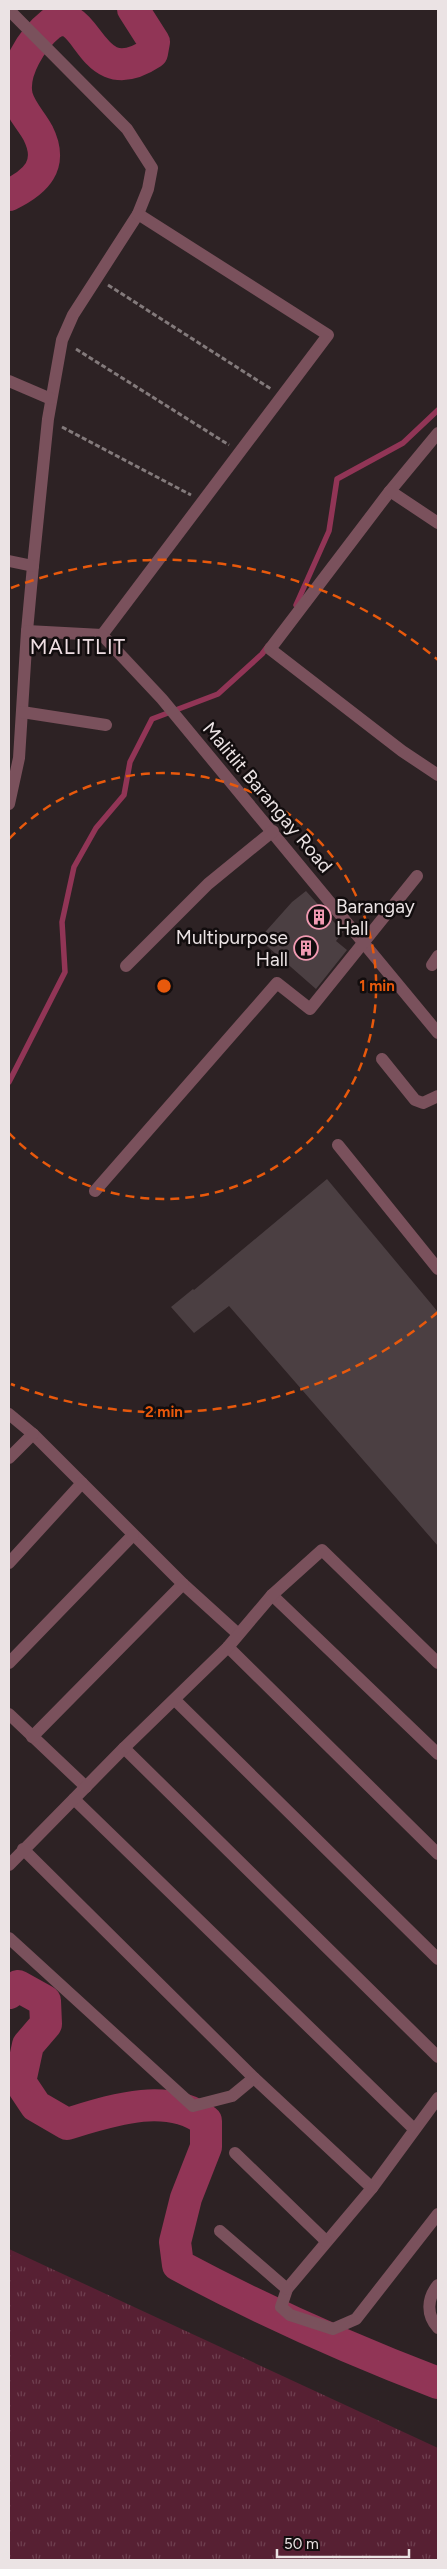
<svg xmlns="http://www.w3.org/2000/svg" width="447" height="2569" font-family="Figtree,sans-serif">
<style>
.grass{fill:url(#grass-tufts)}
.lines{fill:none;stroke-linecap:round;stroke-linejoin:round}
.stream{stroke:#913556;stroke-width:5.5}
.river{stroke:#913556;stroke-width:32}
.building{fill:#4b3f42}
.path{stroke:#837a7b;stroke-width:3;stroke-dasharray:5 2.5;stroke-linecap:butt}
.minor{stroke:#7a515c;stroke-width:12}
.ring{fill:none;stroke:#e8590c;stroke-width:2.5;stroke-dasharray:9 6}
.labels{text-anchor:middle;stroke-width:5;stroke-linejoin:round;paint-order:stroke}
.street-label{font-size:19px;fill:#ebe3e4;stroke:#120d0e}
.poi-label{font-size:19px;fill:#ebe3e4;stroke:#120d0e;text-anchor:start}
.quarter-label{font-size:21px;letter-spacing:1px;fill:#efdfe3;stroke:#120d0e}
.centre{fill:#e8590c;stroke:#120d0e;stroke-width:2.5}
.ring-label{font-size:15px;text-anchor:middle;font-weight:bold;fill:#e8590c;stroke:#120d0e;stroke-width:5;stroke-linejoin:round;paint-order:stroke}
</style>
<defs>
<pattern id="grass-tufts" width="24" height="20" patternUnits="userSpaceOnUse" patternTransform="scale(1.25)"><rect width="24" height="20" fill="#572033"/><path d="M3 7l-1-3M5 7V3M7 7l1-3M15 17l-1-3M17 17v-4M19 17l1-3" fill="none" stroke="#6f4050"/></pattern>
</defs>
<rect width="100%" height="100%" fill="#2d2224"/>
<!-- grass -->
<polygon class="grass" points="9,2249 438,2448 438,2560 9,2560"/>
<g class="lines">
<!-- stream -->
<g class="stream">
<polyline points="296,605 329,531 337,479 403,443 438,410"/>
<polyline points="9,1082 65,972 62,922 74,867 96,828 124,795 130,762 152,719 218,694 262,654 268,646"/>
</g>
<!-- river -->
<g class="river">
<path d="M9 195C36 182 54 165 38 133 31 120 21 111 17 97 11 72 32 39 51 24 90 0 87 96 152 53L154 42 133 9"/>
<path d="M9 1993 18 1986 45 2001 46 2024 28 2045 20 2082 36 2106 67 2124C110 2111 166 2091 206 2121V2147L186 2198 175 2242 178 2265C262 2310 349 2349 438 2383"/>
</g>
</g>
<!-- building -->
<g class="building">
<polygon points="306,891 343,932 336,941 347,950 316,989 259,939 292,902"/>
<polygon points="327,1179 438,1312 438,1546 229,1306 194,1333 171,1307 193,1289 194,1290"/>
</g>
<g class="lines">
<!-- path -->
<g class="path">
<polyline points="108,285 271,389"/>
<polyline points="76,349 229,445"/>
<polyline points="62,427 191,495"/>
</g>
<!-- minor -->
<g class="minor">
<polyline points="9,10 127,129 152,168 148,189 138,214 73,315 62,340 48,419 33,566 27,631 19,758 9,804"/>
<polyline points="9,381 51,399"/>
<polyline points="438,433 390,491 270,649 402,751 438,775"/>
<polyline points="390,491 438,523"/>
<polyline points="9,561 33,566"/>
<polyline points="27,631 102,635"/>
<polyline points="102,635 328,335 138,214"/>
<polyline points="102,635 162,699 438,1033"/>
<polyline points="22,712 106,725"/>
<polyline points="432,965 438,956"/>
<polyline points="126,966 208,884 273,831"/>
<polyline points="382,1059 415,1100 423,1103 438,1096"/>
<polyline points="338,1145 438,1269"/>
<polyline points="95,1191 277,983 310,1009 417,876"/>
<polyline points="9,1414 33,1434 183,1584 237,1633"/>
<polyline points="9,1458 33,1434"/>
<polyline points="9,1563 82,1483"/>
<polyline points="272,1595 438,1754"/>
<polyline points="228,1647 438,1854"/>
<polyline points="9,1663 133,1535"/>
<polyline points="175,1700 438,1959"/>
<polyline points="9,1714 86,1787"/>
<polyline points="32,1737 183,1584"/>
<polyline points="124,1748 438,2057"/>
<polyline points="74,1799 414,2129"/>
<polyline points="23,1849 254,2078 372,2188"/>
<polyline points="9,1865 124,1748 228,1647 272,1595 322,1550 438,1663"/>
<polyline points="9,1938 193,2106 232,2096 254,2078"/>
<polyline points="438,2098 372,2188 287,2289 281,2307 290,2315 333,2329 356,2319 438,2214"/>
<polyline points="235,2153 326,2241"/>
<polyline points="220,2231 287,2289"/>
<path d="M438 2285C427 2298 426 2315 438 2328"/>
</g>
</g>
<!-- distance rings -->
<g class="ring">
<path d="M9 839A213 213 0 1 1 9 1133"/>
<path d="M438 1312A426 426 0 0 1 11 1384M11 588A426 426 0 0 1 438 660"/>
</g>
<!-- icons -->
<defs>
<g id="building-ring" transform="scale(1.25)"><circle r="9.5" fill="#120d0e" stroke="#f19ab2" stroke-width="1.5"/><path d="M-4-6H4V6H1V3H-1V6H-4ZM-2.5-4.3h1.7v1.8h-1.7ZM.8-4.3h1.7v1.8H.8ZM-2.5-1h1.7V.8h-1.7ZM.8-1h1.7V.8H.8Z" fill="#f19ab2"/></g>
</defs>
<g fill-rule="evenodd">
<use href="#building-ring" x="319" y="917"/>
<use href="#building-ring" x="306" y="948"/>
</g>
<g class="labels">
<!-- street labels -->
<g class="street-label">
<text transform="translate(268 797) rotate(50)" y="7">Malitlit Barangay Road</text>
</g>
<!-- poi labels -->
<g class="poi-label">
<text x="336" y="913">Barangay<tspan x="336" dy="22">Hall</tspan></text>
<text x="288" y="944" text-anchor="end">Multipurpose<tspan x="288" dy="22">Hall</tspan></text>
</g>
<!-- quarter labels -->
<g class="quarter-label">
<text x="78" y="654">MALITLIT</text>
</g>
</g>
<circle cx="164" cy="986" r="8" class="centre"/>
<g class="ring-label">
<text x="377" y="991">1 min</text>
<text x="164" y="1417">2 min</text>
</g>
<!-- border -->
<rect width="447" height="2569" fill="none" stroke="#ebe3e4" stroke-width="20"/>
<!-- scale -->
<path d="M277 2549v8h132v-8" fill="none" stroke="#ebe3e4" stroke-width="2.5"/>
<text x="284" y="2549" font-size="15" fill="#ebe3e4" stroke="#120d0e" stroke-width="4" paint-order="stroke">50 m</text>
</svg>
